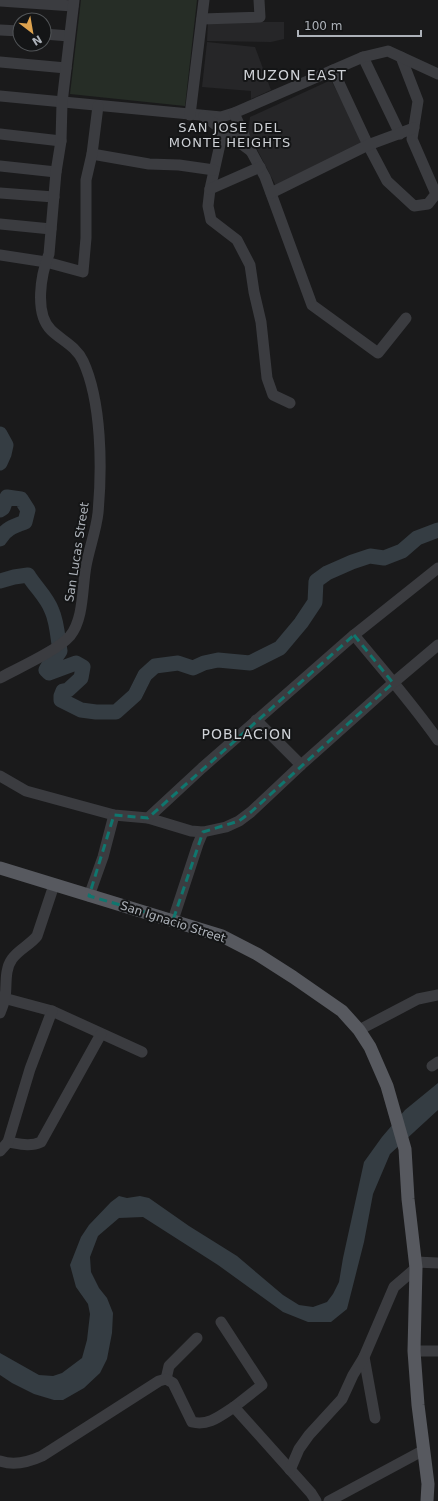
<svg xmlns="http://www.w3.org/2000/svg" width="438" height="1501" font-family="'DejaVu Sans',sans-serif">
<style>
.built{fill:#262628}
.green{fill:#262d26}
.water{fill:#353d43}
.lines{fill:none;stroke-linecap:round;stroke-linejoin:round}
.river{stroke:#353d43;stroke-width:15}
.minor{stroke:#3b3c40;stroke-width:11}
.major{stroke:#57595f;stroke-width:13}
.marked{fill:none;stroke:#0f766e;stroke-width:3;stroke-dasharray:8 5;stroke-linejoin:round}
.labels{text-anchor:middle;stroke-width:4;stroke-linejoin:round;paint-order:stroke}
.street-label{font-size:12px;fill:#adb2b9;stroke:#141516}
.neighbourhood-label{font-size:13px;letter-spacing:1px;fill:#ced1d6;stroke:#141516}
.quarter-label{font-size:14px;letter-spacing:1px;fill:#ced1d6;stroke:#141516}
</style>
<rect width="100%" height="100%" fill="#1a1a1b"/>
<!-- built -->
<g class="built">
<polygon points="208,22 284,22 284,39 271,42 207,41"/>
<polygon points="207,42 255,47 271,90 251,99 251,91 202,87"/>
<polygon points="331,80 364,143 276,186 248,132 250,117"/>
</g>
<!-- green -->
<polygon class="green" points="81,0 197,0 185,106 70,94"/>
<!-- water -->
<polygon class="water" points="438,1083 438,1110 390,1154 373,1194 364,1242 347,1309 331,1322 308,1322 283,1312 218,1265 143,1217 119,1218 98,1236 90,1257 91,1272 99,1288 107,1298 113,1313 112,1333 107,1359 100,1373 84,1388 63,1400 54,1400 34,1394 12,1383 0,1375 0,1353 39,1375 53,1376 62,1373 82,1358 87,1340 90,1314 88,1304 76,1287 70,1265 81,1237 89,1225 111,1202 119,1196 127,1198 140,1196 149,1198 189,1226 237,1256 283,1295 299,1305 313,1307 327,1302 333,1294 339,1282 343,1258 364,1162 382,1137 405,1110"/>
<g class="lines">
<!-- river -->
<g class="river">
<polyline points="0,434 6,445 4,454 0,463"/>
<path d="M0 510 3 508 7 497 21 499 28 510 25 522C14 526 5 529 0 539"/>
<path d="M0 581 14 577 28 575C36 588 47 597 52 611 57 622 58 639 60 651 56 658 49 663 46 670L49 673 76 663 83 667 81 678 68 690 63 691 61 696V700L81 710 96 712H116L135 695 145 675 155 666 178 663 193 668 204 663 218 660 250 663 280 648 301 623 315 602 316 581 327 573 352 562 370 556 384 558 402 551 417 538 438 530"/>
</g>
<!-- minor -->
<g class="minor">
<polyline points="0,1 73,6"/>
<polyline points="202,19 260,17 259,0"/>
<polyline points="0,30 20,31"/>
<polyline points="44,34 69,36"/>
<polyline points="363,57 400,134"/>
<polyline points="0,62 66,68"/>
<polyline points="333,70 368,145 387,181 414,206 428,204 436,194 412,139 418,101 401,57"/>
<polyline points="0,96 221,117 234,113 363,57 388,51 438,74"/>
<polyline points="234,113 251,151 265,177 312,305 378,353 406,318"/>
<polyline points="190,115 204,0"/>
<polyline points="204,116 251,151"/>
<polyline points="223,131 210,189 208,206 211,220 237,240 250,265 254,292 261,322 267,378 273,395 290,403"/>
<polyline points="0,134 61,141"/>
<polyline points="92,154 149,164 179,165 214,170"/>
<polyline points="0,166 56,172"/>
<polyline points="210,189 260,167"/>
<polyline points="0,193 54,197"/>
<polyline points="271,193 368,145 414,128"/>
<polyline points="0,224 51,229"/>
<polyline points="0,255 46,262 83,272 86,238 86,180 92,154 98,106"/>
<path d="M354 635C383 670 412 703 438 740"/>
<path d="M0 678C18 668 57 651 70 636 84 619 82 588 86 566 89 549 96 531 98 513 102 469 102 402 83 361 76 346 61 340 51 330 34 313 41 274 49 254L56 172 61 141 62 103 74 0"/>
<polyline points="256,720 301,765"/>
<polyline points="0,776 26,791 114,815 148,818 191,831 203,832 226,827 239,821 251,812 301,765 393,683 438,645"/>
<polyline points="148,818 202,768 354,635 438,568"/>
<polyline points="89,896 103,857 114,815"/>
<polyline points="173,920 198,844 203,832"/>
<polyline points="0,997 52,1011 142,1052"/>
<path d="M0 1013C2 1008 4 1003 5 998 7 986 4 970 12 959 19 949 30 945 37 936L54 885"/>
<polyline points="359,1030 418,999 438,995"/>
<polyline points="432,1066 438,1062"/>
<path d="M8 1142C20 1144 30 1147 41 1142L101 1034"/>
<polyline points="0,1151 8,1142 30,1069 52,1011"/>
<polyline points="416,1262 438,1263"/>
<polyline points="221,1322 262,1385 234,1407"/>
<polyline points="414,1351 438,1351"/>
<polyline points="364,1357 375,1418"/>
<polyline points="166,1379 169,1366 197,1338"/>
<path d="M0 1461C15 1466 29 1462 42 1456L159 1381 166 1379 173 1383 192 1422C209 1426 220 1416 234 1407L311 1493 316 1501"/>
<polyline points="290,1470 299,1449 309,1435 342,1399 353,1375 364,1357 394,1287 416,1268"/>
<polyline points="329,1501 424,1450"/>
</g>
<!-- major -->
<polyline class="major" points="0,868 222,936 257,954 293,977 342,1011 359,1030 370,1047 387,1086 405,1149 408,1199 416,1268 414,1351 418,1405 428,1484 427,1501"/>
</g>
<!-- marked area -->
<path class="marked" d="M354 635 393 683 251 812 239 821 203 832 173 920 89 896 114 815 148 818Z"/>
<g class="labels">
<!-- street labels -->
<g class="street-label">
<text transform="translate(77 552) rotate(-81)" y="4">San Lucas Street</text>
<text transform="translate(173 922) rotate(18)" y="4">San Ignacio Street</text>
</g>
<!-- neighbourhood labels -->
<g class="neighbourhood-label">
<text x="230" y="132">SAN JOSE DEL<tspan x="230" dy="15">MONTE HEIGHTS</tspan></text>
</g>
<!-- quarter labels -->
<g class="quarter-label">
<text x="295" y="80">MUZON EAST</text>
<text x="247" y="739">POBLACION</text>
</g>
</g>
<!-- north arrow -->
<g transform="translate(32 32) rotate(149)"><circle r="19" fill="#141516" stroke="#515457"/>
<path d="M0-3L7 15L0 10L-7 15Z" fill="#dea34f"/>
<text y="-6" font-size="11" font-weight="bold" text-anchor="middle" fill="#adb2b9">N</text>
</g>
<!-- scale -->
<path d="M298 30v6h123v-6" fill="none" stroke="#adb2b9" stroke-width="2"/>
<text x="304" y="30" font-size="12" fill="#adb2b9" stroke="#141516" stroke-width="3" paint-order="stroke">100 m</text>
</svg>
